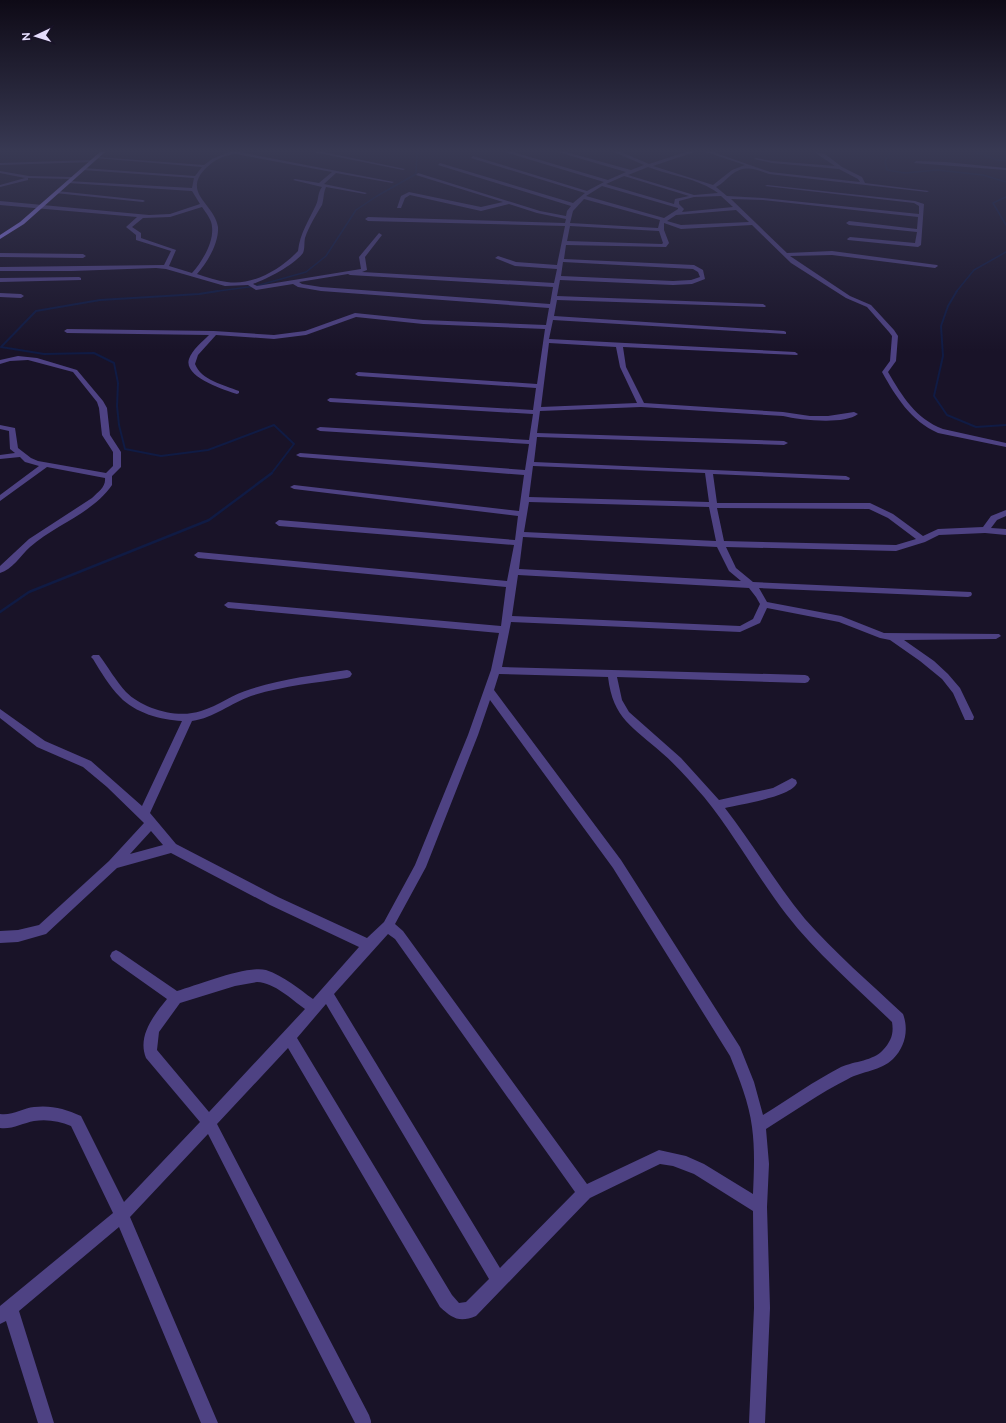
<svg xmlns="http://www.w3.org/2000/svg" width="1006" height="1423" font-family="Raleway,sans-serif">
<style>
.lines{fill:none;stroke-linecap:round;stroke-linejoin:round}
.stream-far2{stroke:#101b44;stroke-width:1.5}
.stream-far1{stroke:#101b44;stroke-width:2}
.stream{stroke:#101b44;stroke-width:2.5}
.street{fill:#4e4283;fill-rule:evenodd}
.secondary{fill:#907cf4;fill-rule:evenodd}
</style>
<rect width="100%" height="100%" fill="#191328"/>
<g class="lines">
<!-- stream-far2 -->
<g class="stream-far2">
<polyline points="891,152 885,161 887,170 905,173 937,170 983,175 1006,182"/>
<polyline points="976,152 997,160 1006,161"/>
<polyline points="1006,197 993,203 1006,225"/>
<polyline points="211,292 256,286 306,272 326,256 356,210 377,196 416,174 417,152"/>
<polyline points="956,292 974,270 1006,252"/>
</g>
<!-- stream-far1 -->
<g class="stream-far1">
<polyline points="218,291 199,294 100,300 36,311 1,347 44,354 94,353 114,363 118,383 117,406 119,425 125,449 161,456 208,450 274,425 294,444 271,474"/>
<polyline points="957,291 948,306 941,326 943,356 934,396 947,415 976,427 1006,425"/>
</g>
<!-- stream -->
<polyline class="stream" points="0,612 29,592 209,520 272,473"/>
<!-- street -->
<g class="street">
<path d="M229 152H239L394 182 392 183 336 173 324 184 367 193 365 194 326 187C323 194 324 199 322 205 316 215 309 226 305 238 304 242 305 249 303 253 294 265 267 279 253 284L257 286 361 269 359 257 379 233 382 235 365 257 367 270 362 272 554 283 557 269 515 266 495 258 498 256 516 262 557 265 565 226 368 221 365 219 368 217 565 223 566 219 537 213 509 204 481 211 410 195 405 198 401 208H397L401 196 409 192 481 207 503 202 416 175 418 173 540 211 566 216 567 211 571 206 438 165 440 163 573 203 585 193 471 158 473 156 587 191 604 182 505 152H513L608 180 626 172 558 152H566L631 170 644 165 614 152H621L649 164 686 152H694L653 166 713 185 732 170 745 165 706 152H713L770 172 860 182 858 179 839 169 772 163 754 159 756 158 772 161 835 166 814 152 825 154 842 167 862 177 865 183 929 191 927 192 769 174C755 169 744 164 731 175 726 179 722 184 716 187L727 196 763 198 919 214V206L914 203 765 186 767 185 915 201 924 204 921 245 918 247 848 240 847 239 850 237 915 243 917 232 849 225 846 223 849 221 917 229 918 217 763 200 731 199 787 253 832 251 937 265 938 266 935 268 832 255 790 256 850 296 871 305 894 330 898 336 896 361 888 372C902 396 916 419 943 429L1006 443V447L938 433C911 421 896 397 882 372L890 361 892 336 889 332 867 307 846 298 791 263 752 225 681 229 664 223V230L669 243 666 247 566 245 564 259 694 265 703 270 705 279 692 284 673 285 560 280 557 296 763 304 766 306 765 307 557 300 554 316 784 331 786 332V334L553 320 549 339 795 352 798 354 797 355 623 347 626 367 644 403 783 412 810 416H828L854 412 858 414C844 425 800 420 783 416L641 407 540 411 537 433 784 441 788 443 784 445 537 437 534 462 846 476 850 478 849 480 713 474 717 503H870L893 514 923 536 938 529 983 527 991 516 1006 510V516L997 520 991 528 1006 529V535L985 533 939 535 925 542 896 551 726 547 736 568 753 582 971 592 972 594 971 596 968 597 759 588 767 602 841 616 884 633 999 634 1001 636 996 639 904 640 934 661 948 674 960 688 974 717 973 720H965L953 693 942 679 920 661 890 640 880 638 839 622 767 608 760 623 740 632 511 622 502 667 805 675 808 676 810 679 808 682 805 683 617 677 622 700 629 712 681 758 719 800 773 788 792 778 796 780 797 783C791 797 741 804 725 808 753 844 776 884 805 919 835 953 870 983 903 1014 909 1030 905 1047 893 1059 881 1071 862 1071 848 1079 820 1093 793 1112 766 1129L769 1164 767 1207 770 1308 765 1423H749L754 1308 753 1211 694 1174 673 1166 660 1164 590 1198 476 1316C459 1323 452 1318 440 1307L288 1048 217 1124 369 1415 371 1421V1423H355L208 1134 130 1217 218 1423H201L119 1227 19 1311 54 1423H38L6 1321 0 1324V1306L113 1213 71 1126C59 1121 47 1119 34 1121 23 1123 11 1130 0 1128V1114C12 1116 23 1108 34 1107 52 1105 65 1109 81 1116L124 1202 200 1122 146 1058C137 1036 154 1015 167 999L112 960 110 956 112 952 116 950 120 952 177 991C198 985 247 965 266 970 284 976 299 989 313 999L359 947 270 905 171 853 117 868 46 934 18 942 0 943V931L18 930 39 925 109 861 144 823 107 787 83 767 37 747 0 718V709L45 741 91 761 142 806 182 721C161 720 135 713 120 697 109 686 101 672 93 659L91 657 93 655H99C108 667 116 681 126 692 143 709 177 719 201 711 218 706 233 694 251 689 282 679 315 675 347 670L350 671 352 674 350 677 347 678C315 683 282 686 251 696 231 703 214 718 192 721L150 813 176 844 278 897 367 938 384 922 415 865 468 735 491 670 499 633 228 608 224 605 228 602 501 626 506 587 198 558 194 555 198 552 507 581 514 545 279 526 275 523 279 520 515 540 518 516 294 489 290 487 294 485 519 511 524 475 300 457 296 455 300 453 525 470 529 444 320 431 316 429 320 427 529 440 533 414 330 402 327 400 330 398 533 410 536 388 358 376 355 374 358 372 537 384 545 329 423 324 356 317 306 335 274 339 216 335 198 355 195 364C201 380 224 385 239 391V393L237 394C224 390 183 377 189 359 192 350 202 342 209 335L67 333 64 331 67 329 214 331 274 335 305 331 355 313 423 320 546 325 549 308 321 291 298 287 293 284 256 290 248 285 225 286 166 269 156 268 72 271H0V267L164 265 171 251 136 240V235L126 227 137 217 0 205V201L149 215 170 214 200 204 192 191 68 183 66 182 68 181 192 188 194 178 83 170 81 169 83 168 195 176 202 167 95 158 97 157 204 165 212 159ZM236 154 332 172 319 183 295 179 293 180 322 187C317 194 319 199 316 205 309 220 300 233 298 251 281 269 253 286 227 282 217 281 207 277 197 274 207 263 219 243 218 227 215 204 181 193 206 168 214 160 224 155 236 154ZM648 167C671 176 698 178 718 193L694 195 628 175ZM624 176 689 196 675 199 674 204 606 184ZM602 186 678 208V209L664 218 586 196ZM721 196 733 207 682 212 684 209 679 204V201L694 197ZM584 199 660 220 658 228 570 223 573 211ZM202 207C206 213 212 220 212 227 214 242 202 262 192 273L169 266 176 250 141 238V233L132 227 143 218 170 217ZM736 210 749 222 681 225 667 221 676 215ZM570 226 659 231 663 243 662 244 567 241ZM563 262 693 269 698 272 700 277 691 280 673 281 561 276ZM348 274 350 275 553 287 550 304 321 287 302 284 299 282ZM549 343 616 347 620 367 637 403 541 407ZM533 466 705 473 709 502 529 497ZM529 502 709 507 716 541 524 532ZM717 508 869 509 888 518 916 539 896 545 724 541ZM523 537 717 547 729 571 741 581 519 569ZM518 575 749 588 756 597 760 604 753 619 740 626 512 616ZM499 674 608 677C613 719 633 727 662 753 677 766 691 782 704 797 734 834 757 876 786 914 817 954 856 987 892 1022 894 1034 891 1041 883 1050 873 1061 855 1061 841 1067 814 1081 789 1099 763 1115L754 1082 740 1047 621 860 494 690ZM490 700 613 868 730 1056C739 1078 749 1103 752 1127 755 1149 754 1171 753 1194L704 1164 686 1156 659 1150 587 1184 403 931 395 924 426 867 478 735ZM151 831 163 845 130 854ZM388 934 395 939 575 1192 500 1268 334 994ZM257 982C275 983 291 999 305 1009L209 1112 157 1050 159 1032 180 1003 235 986ZM326 1004 489 1279 466 1302 459 1303 452 1295 297 1038Z"/>
<polygon points="313,152 323,152 405,169 403,170"/>
<polygon points="92,160 94,162 0,165 0,163"/>
<polygon points="916,161 945,162 1006,168 1006,170 914,163"/>
<polygon points="0,171 29,176 72,177 74,178 72,179 28,178 28,180 0,187 0,185 25,178 0,173"/>
<polygon points="57,191 143,200 145,201 143,202 55,193"/>
<polygon points="0,253 83,254 86,256 83,258 0,257"/>
<polygon points="79,277 81,278 81,280 0,282 0,278"/>
<polygon points="0,293 21,294 24,296 21,298 0,297"/>
<path d="M18 356 37 358 77 370 103 401 107 408 110 435 121 452V467L112 476V485C92 514 56 524 30 547 21 555 12 570 0 573V566L29 539 92 498C98 492 106 487 105 478L47 467 0 501V495L39 466 25 462 20 457 0 459V455L15 453 10 449 9 431 0 429V425L15 428 18 448 31 458 38 461 106 473 113 466V452L102 435 99 408 97 402 73 372 28 360 10 361 0 364V360Z"/>
</g>
<!-- secondary -->
<polygon class="secondary" points="100,152 105,152 24,224 0,239 0,235 20,222"/>
</g>
<!-- sky -->
<linearGradient id="sky" x2="0" y2="1"><stop stop-color="#0e0a16"/><stop offset="0.43" stop-color="#383953"/><stop offset="1" stop-color="#383953" stop-opacity="0"/></linearGradient>
<rect width="1006" height="351" fill="url(#sky)"/>
<!-- north arrow -->
<g transform="translate(36 36) rotate(266)" stroke="#191328" stroke-width="3" paint-order="stroke">
<path d="M0-3L7 15L0 10L-7 15Z" fill="#e5ddfc"/>
<text y="-6" font-size="11" font-weight="bold" text-anchor="middle" fill="#e5ddfc">N</text>
</g>
</svg>
